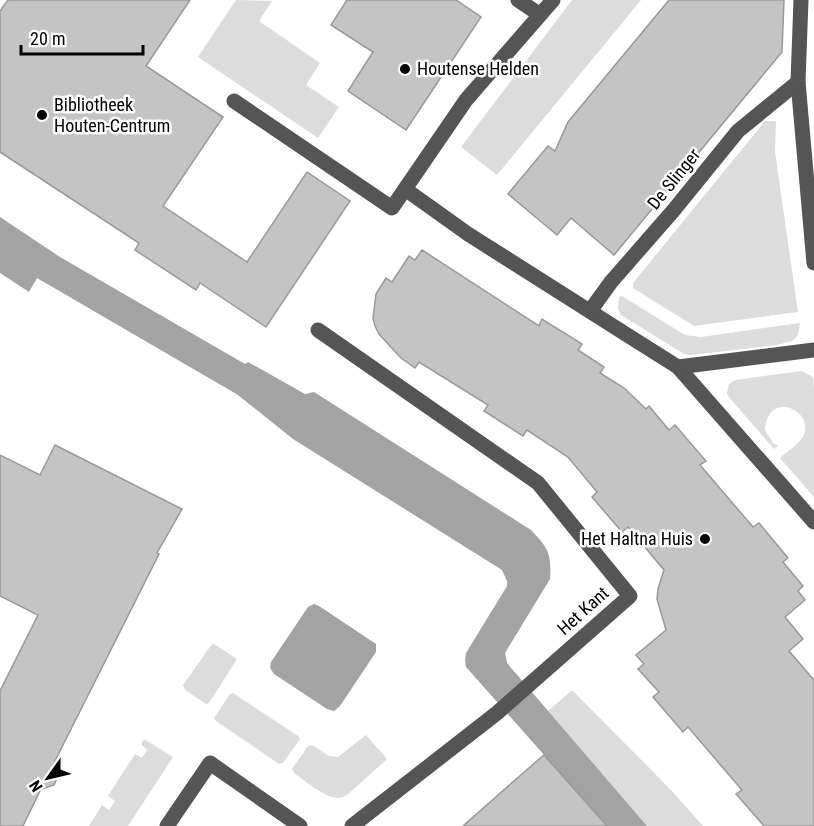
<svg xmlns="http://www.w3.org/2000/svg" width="814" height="826" font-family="'Roboto Condensed',sans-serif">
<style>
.green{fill:#dcdcdc}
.water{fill:#a3a3a3}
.building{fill:#c4c4c4;stroke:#999;stroke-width:1.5}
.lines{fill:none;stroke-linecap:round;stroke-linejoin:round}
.minor{stroke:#555;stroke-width:15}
.poi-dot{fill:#000;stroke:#fff;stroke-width:2}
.labels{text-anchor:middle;stroke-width:5;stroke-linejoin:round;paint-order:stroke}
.poi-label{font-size:18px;fill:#000;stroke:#fff;text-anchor:start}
.street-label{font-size:18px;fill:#000;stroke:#fff}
</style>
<rect width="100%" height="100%" fill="#fff"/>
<!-- green -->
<g class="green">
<polygon points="236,0 272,1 259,21 320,63 306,85 339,107 318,138 198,57"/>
<polygon points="572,0 641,0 497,175 461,147"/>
<polygon points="765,121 776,121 775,152 798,312 694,326 633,288 633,283"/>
<polygon points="622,296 685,335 701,337 800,323 798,335 792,341 777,345 691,355 684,354 621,315 618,309 619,297"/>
<path d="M802 371 813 377 814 387V497L780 458C788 451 799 444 804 435 814 409 767 390 765 430L773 443 778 446 774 449 728 396 727 393 729 384 735 380Z"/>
<polygon points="212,644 214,644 237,659 209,703 206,704 185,690 183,685"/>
<polygon points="572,690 671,790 703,826 647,826 548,711"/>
<polygon points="233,693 298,736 300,739 283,763 279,764 216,721 214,718 230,694"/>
<path d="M366 735 387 759 347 795C343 797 342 798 338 798 325 798 304 780 294 773L292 769 308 746 312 745 329 756 338 757Z"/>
<polygon points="144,739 173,757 128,826 89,826 102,805 109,810 115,801 108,796 135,754 142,758 147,750 141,744"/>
</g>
<!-- water -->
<g class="water">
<path d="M0 217 60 257 245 364 248 362 305 394 314 392 531 530C534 534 538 537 541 541 551 553 551 565 550 579L505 653 507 663 647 826H607L466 667 465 660 466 653 507 586V581L502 570 293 439 238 395 37 278 29 292 0 273Z"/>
<polygon points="314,604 319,606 376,644 376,652 340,706 334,711 327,709 274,674 270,668 271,662 308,607"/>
</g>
<!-- building -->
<g class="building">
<polygon points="8,0 190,0 146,66 223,117 163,206 247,262 307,172 350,201 266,327 200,283 196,290 135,250 139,243 0,152 0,11"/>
<polygon points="347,0 456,0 481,17 406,130 348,91 373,52 331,25"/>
<polygon points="669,0 784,0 782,52 614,255 571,218 557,235 508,194 548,146 555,151 568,122"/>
<polygon points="422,250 539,326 542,319 582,344 578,350 604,367 600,373 624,388 646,409 649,406 669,430 675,425 706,461 700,465 753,527 759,523 788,558 783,562 803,586 798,591 805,600 785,617 803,639 789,651 814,680 814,826 764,826 736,794 742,790 688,727 683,732 653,697 659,692 638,669 644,664 636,655 666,630 657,599 658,589 664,570 628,527 622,532 592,497 597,492 568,457 527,430 523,436 484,411 488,405 419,362 415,368 401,358 379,334 375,326 373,318 376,294 386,278 392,282 409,256 415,260"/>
<polygon points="55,445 182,509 157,553 159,554 55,761 59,774 54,785 41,789 23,826 0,826 0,691 38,615 0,596 0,455 40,475"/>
<polygon points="544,755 607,826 463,826 530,767"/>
</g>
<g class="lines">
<!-- minor -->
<g class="minor">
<polyline points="518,0 539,14"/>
<polyline points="801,0 798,82 814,263"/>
<polyline points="234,101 392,208 466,100 553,0"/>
<polyline points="405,189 468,234 643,345 678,367 814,522"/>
<polyline points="590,311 611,282 673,211 738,131 798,82"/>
<polyline points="318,330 538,483 630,596 497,713 352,826"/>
<polyline points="678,367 814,350"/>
<polyline points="167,826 210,763 300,826"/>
</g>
</g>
<!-- markers -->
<g class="poi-dot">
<circle cx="405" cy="69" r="6"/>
<circle cx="42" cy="115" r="6"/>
<circle cx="705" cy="539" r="6"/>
</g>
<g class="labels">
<!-- poi labels -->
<g class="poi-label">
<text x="417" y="75">Houtense Helden</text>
<text x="54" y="111">Bibliotheek<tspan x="54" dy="21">Houten-Centrum</tspan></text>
<text x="693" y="545" text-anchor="end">Het Haltna Huis</text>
</g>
<!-- street labels -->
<g class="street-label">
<text transform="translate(674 179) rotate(-51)" y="6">De Slinger</text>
<text transform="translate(583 611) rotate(-42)" y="6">Het Kant</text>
</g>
</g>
<!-- north arrow -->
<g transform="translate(48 778) rotate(236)" stroke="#ffffff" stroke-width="4.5" paint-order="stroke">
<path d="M0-4.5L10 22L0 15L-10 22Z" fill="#000000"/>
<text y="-9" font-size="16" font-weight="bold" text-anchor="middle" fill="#000000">N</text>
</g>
<!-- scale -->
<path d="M21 45v9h122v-9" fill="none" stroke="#000000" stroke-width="3"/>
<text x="30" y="45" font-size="18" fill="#000000" stroke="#ffffff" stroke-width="4.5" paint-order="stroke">20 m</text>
</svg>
